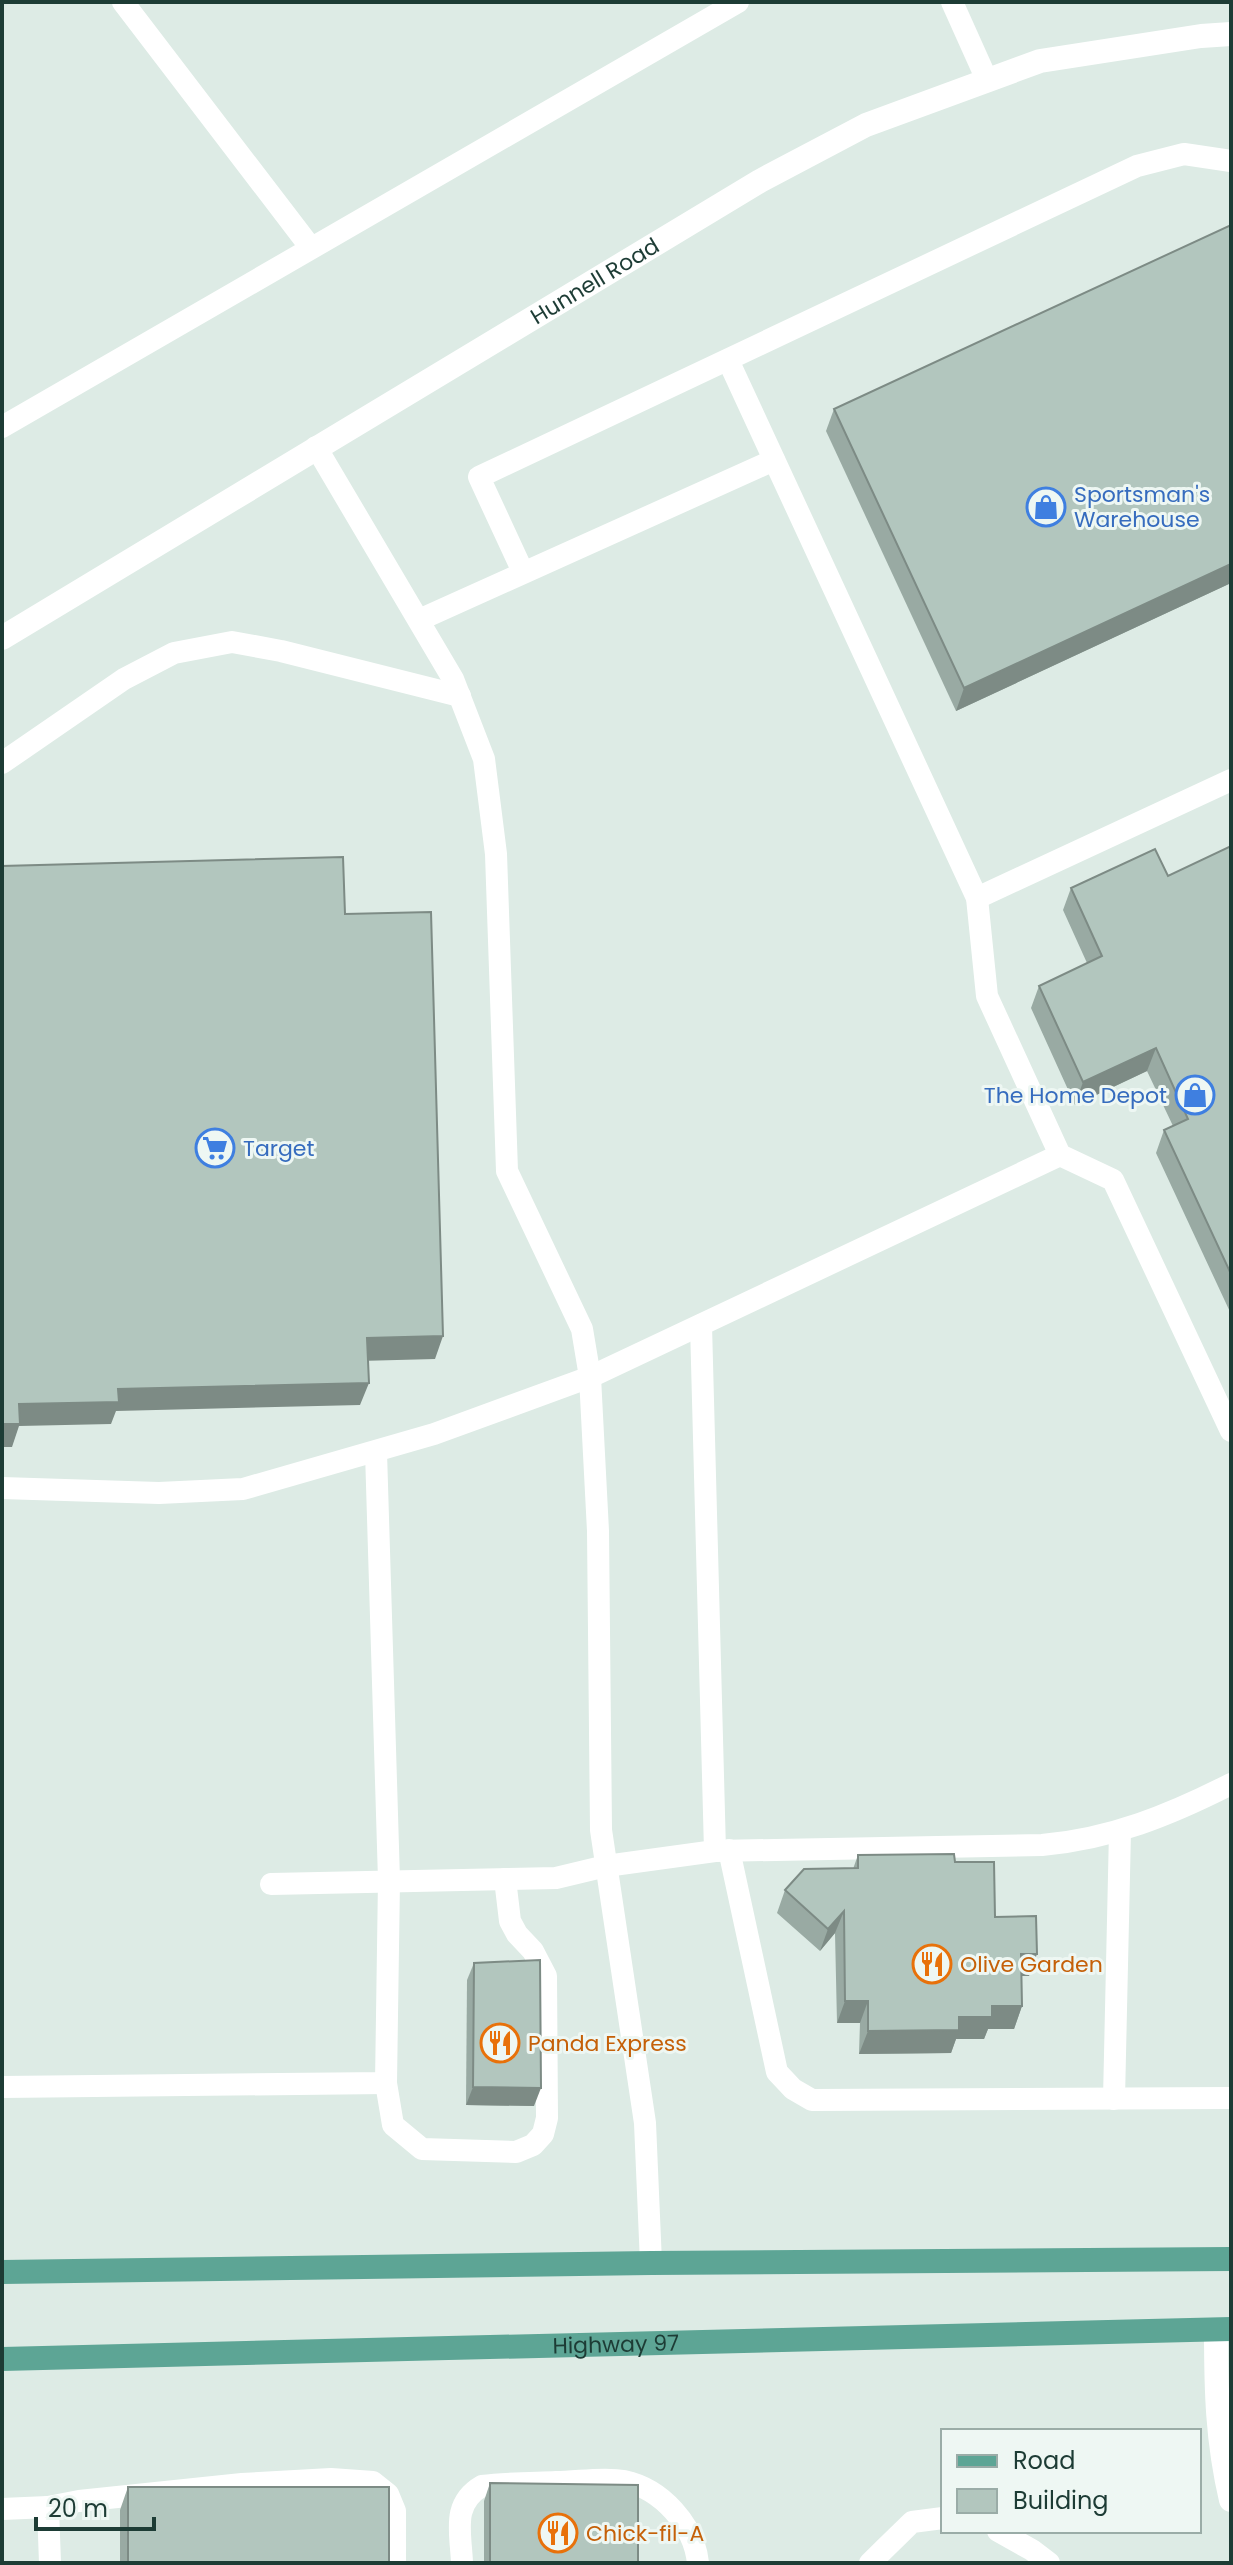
<svg xmlns="http://www.w3.org/2000/svg" width="1233" height="2565" font-family="Poppins,sans-serif">
<style>
.lines{fill:none;stroke-linecap:round;stroke-linejoin:round}
.lane{stroke:#fff;stroke-width:22}
.street{stroke:#fff;stroke-width:24}
.secondary{stroke:#fff;stroke-width:24}
.primary{stroke:#5da595;stroke-width:24}
.wall{fill:#99aaa3}
.shaded-wall{fill:#7d8b85}
.building{fill:#b2c6be;stroke:#7d8b85;stroke-width:2}
.labels{text-anchor:middle;stroke-width:6;stroke-linejoin:round;paint-order:stroke}
.street-label{font-size:22px;fill:#1d3c35;stroke:#eef7f3}
.shop-label{font-size:22px;fill:#366cbe;stroke:#eef7f3;text-anchor:start}
.food-label{font-size:22px;fill:#c56008;stroke:#eef7f3;text-anchor:start}
</style>
<rect width="100%" height="100%" fill="#ddebe5"/>
<g class="lines">
<!-- lane -->
<g class="lane">
<polyline points="123,2 311,248"/>
<polyline points="952,2 987,80"/>
<polyline points="728,360 977,898 987,996 1060,1155 1113,1180 1231,1431"/>
<polyline points="2,427 738,2"/>
<polyline points="316,447 453,679 484,759 496,854 507,1171 582,1329 590,1377 598,1531 601,1830 645,2123 651,2263"/>
<polyline points="523,572 479,477 1137,166 1184,154 1231,161"/>
<polyline points="419,620 774,460"/>
<polyline points="2,763 124,679 174,653 232,642 281,651 460,696"/>
<polyline points="977,898 1231,780"/>
<polyline points="701,1325 715,1851"/>
<polyline points="2,1488 159,1493 243,1489 434,1434 590,1377 1060,1155"/>
<polyline points="729,1850 777,2072 793,2089 812,2100 1231,2098"/>
<path d="M271 1884 556 1878 606 1866 715 1851 1042 1845C1111 1839 1170 1815 1231 1784"/>
<polyline points="386,2083 393,2125 422,2149 516,2152 533,2145 543,2134 547,2118 546,1976 533,1951 517,1934 510,1921 505,1879"/>
<polyline points="2,2087 386,2083 389,1880 376,1452"/>
<polyline points="1114,2099 1120,1831"/>
<polyline points="48,2507 79,2501 242,2484 331,2479 373,2482 388,2494 395,2511 395,2563"/>
<polyline points="2,2509 48,2507 50,2563"/>
<polyline points="998,2531 1032,2550 1049,2563"/>
<path d="M462 2563C461 2533 451 2504 482 2486 506 2483 532 2483 556 2482 577 2482 604 2477 624 2481 662 2489 694 2525 698 2563"/>
<polyline points="870,2563 912,2522 943,2518"/>
</g>
<!-- street -->
<path class="street" d="M1216 2330C1216 2389 1217 2441 1231 2500"/>
<!-- secondary -->
<path class="secondary" id="s1" d="M2 638 760 181 866 125 1040 61 1201 36 1231 34"/>
<!-- primary -->
<g class="primary">
<polyline points="2,2272 651,2263 1231,2259"/>
<path id="s2" d="M2 2359 1231 2329"/>
</g>
</g>
<!-- wall -->
<g class="wall">
<polygon points="1231,225 1231,583 956,711 826,431 834,409"/>
<polygon points="1231,846 1231,1314 1156,1153 1164,1130 1173,1126 1147,1071 1075,1105 1031,1008 1039,986 1087,963 1063,910 1071,888 1168,876"/>
<polygon points="858,1855 955,1862 995,1917 1029,1976 1021,1976 1022,2006 1014,2029 988,2029 984,2039 956,2039 951,2053 859,2054 860,2023 837,2023 835,1933 820,1951 777,1913 785,1890 853,1869"/>
<polygon points="474,1963 534,2106 466,2105 467,1980"/>
<polygon points="490,2483 638,2563 484,2563 484,2501"/>
<polygon points="128,2487 389,2563 120,2563 120,2510"/>
</g>
<!-- shaded-wall -->
<g class="shaded-wall">
<polygon points="1231,564 1231,583 956,711 964,688"/>
<polygon points="1156,1048 1147,1071 1075,1105 1083,1082"/>
<polygon points="443,1336 435,1359 359,1361 367,1338"/>
<polygon points="369,1383 360,1405 116,1411 111,1424 19,1426 12,1447 2,1447 2,1424 19,1404 118,1389"/>
<polygon points="844,1911 835,1933 820,1951 828,1929"/>
<polygon points="1021,1954 1037,1954 1029,1976 1013,1976"/>
<polygon points="845,2001 868,2001 860,2023 837,2023"/>
<polygon points="992,2006 1022,2006 1014,2029 988,2029 984,2039 956,2039 951,2053 859,2054 868,2031 959,2017"/>
<polygon points="473,2087 541,2088 534,2106 466,2105"/>
</g>
<!-- building -->
<g class="building">
<polygon points="1231,225 1231,564 964,688 834,409"/>
<polygon points="1231,846 1231,1274 1164,1130 1188,1119 1156,1048 1083,1082 1039,986 1102,956 1071,888 1155,849 1168,876"/>
<polygon points="343,857 345,914 431,912 443,1336 367,1338 369,1383 118,1389 119,1402 19,1404 20,1424 2,1424 2,866"/>
<polygon points="954,1854 955,1862 994,1862 995,1917 1036,1916 1037,1954 1021,1954 1022,2006 992,2006 992,2017 959,2017 959,2030 868,2031 868,2001 845,2001 844,1911 828,1929 785,1890 804,1869 858,1868 858,1855"/>
<polygon points="540,1960 541,2088 473,2087 474,1963"/>
<polygon points="490,2483 638,2485 638,2563 490,2563"/>
<rect x="128" y="2487" width="261" height="76"/>
</g>
<!-- icons -->
<defs>
<g id="shop-ring" transform="scale(2)"><circle r="9.5" fill="#eef7f3" stroke="#3f7fe0" stroke-width="1.5"/><path d="M-5-2.5h2.3a2.7 3.5 0 0 1 5.4 0H5L5.5 6h-11ZM-1.5-2.5h3a1.5 2.3 0 0 0-3 0Z" fill="#3f7fe0"/></g>
<g id="supermarket-ring" transform="scale(2)"><circle r="9.5" fill="#eef7f3" stroke="#3f7fe0" stroke-width="1.5"/><path d="M-6-5.5h2.5l.6 2H6L4.5 2H-2.5L-4.4-4H-6ZM-1.5 3.2a1.3 1.3 0 1 0 .1 0ZM3 3.2a1.3 1.3 0 1 0 .1 0Z" fill="#3f7fe0"/></g>
<g id="restaurant-ring" transform="scale(2)"><circle r="9.5" fill="#eef7f3" stroke="#e8710a" stroke-width="1.5"/><path d="M-5-6h1v4h1v-4h1v4h1v-4h1v5L-1.5 .5V6h-2V.5L-5-1ZM5-6V6H3V1.5H1.5Q1.5-4 5-6Z" fill="#e8710a"/></g>
</defs>
<g fill-rule="evenodd">
<use href="#shop-ring" x="1046" y="507"/>
<use href="#shop-ring" x="1195" y="1095"/>
<use href="#supermarket-ring" x="215" y="1148"/>
<use href="#restaurant-ring" x="932" y="1964"/>
<use href="#restaurant-ring" x="500" y="2043"/>
<use href="#restaurant-ring" x="558" y="2533"/>
</g>
<g class="labels">
<!-- street labels -->
<g class="street-label">
<text dy="8" stroke="none"><textPath href="#s1" startOffset="692">Hunnell Road</textPath></text>
<text dy="8" stroke="none"><textPath href="#s2" startOffset="614">Highway 97</textPath></text>
</g>
<!-- shop labels -->
<g class="shop-label">
<text x="1074" y="502">Sportsman's<tspan x="1074" dy="25">Warehouse</tspan></text>
<text x="1167" y="1103" text-anchor="end">The Home Depot</text>
<text x="243" y="1156">Target</text>
</g>
<!-- food labels -->
<g class="food-label">
<text x="960" y="1972">Olive Garden</text>
<text x="528" y="2051">Panda Express</text>
<text x="586" y="2541">Chick-fil-A</text>
</g>
</g>
<!-- border -->
<rect width="1233" height="2565" fill="none" stroke="#1d3c35" stroke-width="8"/>
<!-- legend -->
<rect x="941" y="2429" width="260" height="104" fill="#eef7f3" stroke="#9aaca7" stroke-width="2"/>
<rect x="957" y="2455" width="40" height="12" fill="#5da595" stroke="#9aaca7" stroke-width="2"/>
<text x="1013" y="2469" font-size="24" fill="#1d3c35">Road</text>
<rect x="957" y="2489" width="40" height="24" fill="#b2c6be" stroke="#9aaca7" stroke-width="2"/>
<text x="1013" y="2509" font-size="24" fill="#1d3c35">Building</text>
<!-- scale -->
<path d="M36 2517v12h118v-12" fill="none" stroke="#1d3c35" stroke-width="4"/>
<text x="48" y="2517" font-size="24" fill="#1d3c35" stroke="#eef7f3" stroke-width="6" paint-order="stroke">20 m</text>
</svg>
